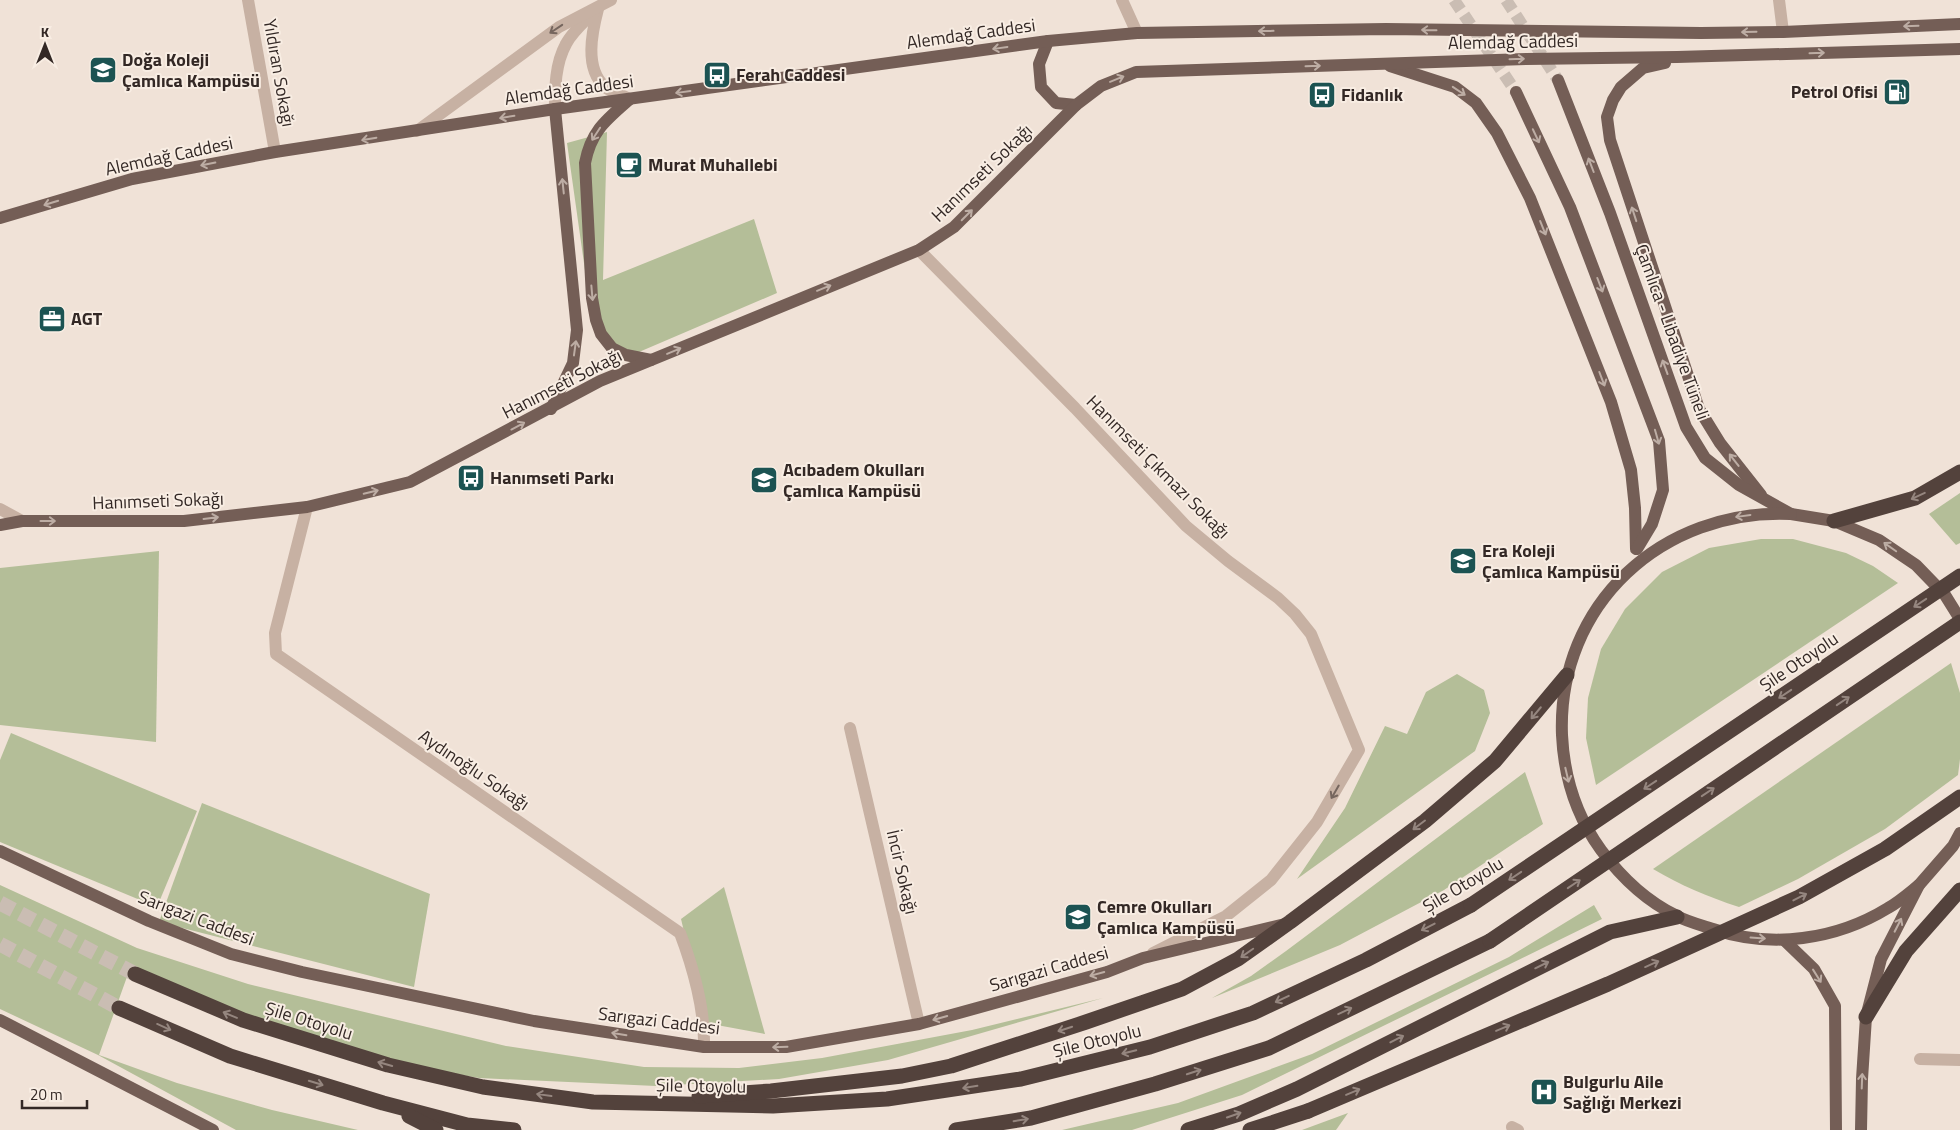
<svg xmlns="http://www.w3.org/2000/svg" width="1960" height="1130" font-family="'Titillium Web',sans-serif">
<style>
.green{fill:#b4be98}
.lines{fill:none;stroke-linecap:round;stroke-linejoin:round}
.major-tunnel{stroke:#cabdb3;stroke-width:12;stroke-dasharray:12 6;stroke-linecap:butt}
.highway-tunnel{stroke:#cabdb3;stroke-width:15;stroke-dasharray:15 8;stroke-linecap:butt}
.minor{stroke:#c7b1a3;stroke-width:12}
.major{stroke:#745e56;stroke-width:12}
.highway{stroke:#53423c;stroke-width:15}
.highway-bridge{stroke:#53423c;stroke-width:15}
.oneway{stroke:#bdada4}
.oneway2{stroke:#76665e}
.oneway3{stroke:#95867f}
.labels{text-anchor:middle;stroke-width:4;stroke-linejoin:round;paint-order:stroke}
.street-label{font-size:18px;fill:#332825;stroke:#f8ede3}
.poi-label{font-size:18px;font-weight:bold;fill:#332825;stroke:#f8ede3;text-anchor:start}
</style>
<rect width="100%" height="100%" fill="#f0e2d7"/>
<!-- green -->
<g class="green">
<polygon points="607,132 603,280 754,219 777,293 625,358 593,327 567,143"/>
<polygon points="1960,493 1960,543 1956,545 1929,514"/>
<polygon points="1761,539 1793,539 1846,553 1873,566 1898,583 1596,785 1586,738 1588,698 1601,649 1625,609 1662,572 1709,548"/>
<polygon points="159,551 156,742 0,725 0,568"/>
<path d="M1951 663 1960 693V759L1958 775 1885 829 1798 879 1739 907C1708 897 1680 885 1653 869Z"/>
<polygon points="1457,674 1484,690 1490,713 1475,751 1297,879 1345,808 1385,726 1407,734 1426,692"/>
<polygon points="11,733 197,811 157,907 0,842 0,760"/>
<polygon points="1525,772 1543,824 1444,890 1340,945 1212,998 1251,976 1286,951"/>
<polygon points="202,803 430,894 414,987 159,922"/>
<polygon points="0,885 137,948 248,984 506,1046 644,1067 739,1068 822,1058 972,1030 1103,998 888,1060 779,1079 656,1086 479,1078 363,1058 128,974 99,1055 177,1083 272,1110 358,1130 236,1130 98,1055 0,1009"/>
<polygon points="724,887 765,1034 706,1023 681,919"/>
<polygon points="1594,905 1602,919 1242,1095 1132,1130 1062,1130 1178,1103 1312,1054 1509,957"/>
<polygon points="1348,1113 1336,1130 1302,1130"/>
</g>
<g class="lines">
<!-- major-tunnel -->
<g class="major-tunnel">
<polyline points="1454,0 1516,92"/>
<polyline points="1506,0 1558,80"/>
</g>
<!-- highway-tunnel -->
<g class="highway-tunnel">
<polyline points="0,903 135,974"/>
<polyline points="0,944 119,1008"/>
</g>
<!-- minor -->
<g class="minor">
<polyline points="248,0 275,152"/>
<polyline points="1122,0 1137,33"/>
<polyline points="1779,0 1783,32"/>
<path d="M598 9C592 32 584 68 605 87 612 92 622 95 630 99"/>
<path d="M555 109C555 88 555 64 566 44 572 32 584 22 594 12"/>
<polyline points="417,131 559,27 611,0"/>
<polyline points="919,250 1075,408 1186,526 1228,561 1278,598 1295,614 1311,634 1359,750 1317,822 1271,880 1226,916 1153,953"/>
<path d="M307 507 275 633 276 654 680 933C693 967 705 1011 704 1047"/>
<polyline points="0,509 22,521"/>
<polyline points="850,728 919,1024"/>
<polyline points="1920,1059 1960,1060"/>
<polyline points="1512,1127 1518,1130"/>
</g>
<!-- major -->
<g class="major">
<polyline points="1048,41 1039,64 1041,87 1056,103 1076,105"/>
<polyline points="1665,63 1643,68 1621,87 1613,100 1607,117 1610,140 1699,409 1720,443 1761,495"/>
<polyline points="1390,66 1455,87 1476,103 1497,133 1530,198 1611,402 1631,470 1635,508 1636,549"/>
<polyline points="1558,80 1610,213 1686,427 1705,458 1739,485 1791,514 1834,521 1879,540 1916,565 1945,595 1960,619"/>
<polyline points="1516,92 1570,207 1659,441 1663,490 1652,524 1637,549"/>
<path d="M630 99C606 120 591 131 585 163L592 298 596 320 601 334 612 348 626 355 651 360"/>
<polyline points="0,218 132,179 275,152 555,109 1048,41 1137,33 1386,29 1701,33 1783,32 1960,24"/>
<polyline points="551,409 573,363 577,330 555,109"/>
<path d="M1791 514C1663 508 1557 604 1562 735 1564 777 1577 817 1601 850 1621 877 1646 901 1677 916 1688 922 1701 925 1713 929 1771 949 1836 940 1888 908 1899 902 1909 893 1919 885"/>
<polyline points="0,525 22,521 184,521 307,507 410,482 600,381 919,250 954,227 1076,105 1101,86 1136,72 1526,59 1677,57 1960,49"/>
<polyline points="0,851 149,921 231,954 302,972 534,1021 704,1047 786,1047 919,1024 1107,972 1143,958 1285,924"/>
<polyline points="1784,940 1814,969 1835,1006 1836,1130"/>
<polyline points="0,1020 213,1130"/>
<polyline points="1861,1130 1862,1079 1866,1017 1881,959 1919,885 1953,846 1960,833"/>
</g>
<!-- highway -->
<g class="highway">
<polyline points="1834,521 1915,498 1960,472"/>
<polyline points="135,974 243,1020 388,1065 483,1087 593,1102 773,1106 887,1099 1021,1079 1150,1047 1253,1013 1366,960 1471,905"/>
<polyline points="119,1008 230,1056 383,1103 467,1125 514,1130"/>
<polyline points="1866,1017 1906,951 1960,890"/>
<polyline points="699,1096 771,1091 902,1076 951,1066 1086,1022 1182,989 1238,959 1290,922 1425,821 1495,761 1567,675"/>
<polyline points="409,1116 436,1130"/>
<polyline points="956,1130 1031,1118 1155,1084 1269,1048 1490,941"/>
<polyline points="1188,1130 1239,1114 1297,1089 1610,932 1677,917"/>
<polyline points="1250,1130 1308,1111"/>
</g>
<!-- highway-bridge -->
<g class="highway-bridge">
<polyline points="1471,905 1960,576"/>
<polyline points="1490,941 1960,622"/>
<polyline points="1308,1111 1608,984 1799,897 1885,849 1960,797"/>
</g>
</g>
<!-- one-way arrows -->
<defs><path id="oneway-shaft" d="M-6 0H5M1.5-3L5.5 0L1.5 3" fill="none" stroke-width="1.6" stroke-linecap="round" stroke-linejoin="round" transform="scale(1.25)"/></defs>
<g class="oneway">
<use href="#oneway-shaft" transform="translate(1911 26) rotate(178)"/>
<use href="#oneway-shaft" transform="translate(1429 30) rotate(-179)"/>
<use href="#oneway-shaft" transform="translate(1266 31) rotate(179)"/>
<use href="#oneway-shaft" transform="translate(1749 32) rotate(179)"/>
<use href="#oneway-shaft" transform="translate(1000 48) rotate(172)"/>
<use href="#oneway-shaft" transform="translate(1817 53) rotate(-2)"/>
<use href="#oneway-shaft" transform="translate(1517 59) rotate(-2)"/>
<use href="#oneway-shaft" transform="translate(1313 66) rotate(-2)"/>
<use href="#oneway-shaft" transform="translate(1117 79) rotate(-22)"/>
<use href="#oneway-shaft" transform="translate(1459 91) rotate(34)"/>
<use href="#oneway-shaft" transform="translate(683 92) rotate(172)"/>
<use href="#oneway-shaft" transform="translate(507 117) rotate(171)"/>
<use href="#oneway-shaft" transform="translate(596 134) rotate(123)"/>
<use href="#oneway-shaft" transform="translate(1536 136) rotate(65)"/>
<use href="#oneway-shaft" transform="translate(369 139) rotate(170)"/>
<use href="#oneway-shaft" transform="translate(208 164) rotate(169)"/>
<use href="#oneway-shaft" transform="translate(1591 165) rotate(-111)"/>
<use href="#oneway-shaft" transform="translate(563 186) rotate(-96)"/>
<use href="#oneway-shaft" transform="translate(51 203) rotate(163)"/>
<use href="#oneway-shaft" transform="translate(1634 214) rotate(-108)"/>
<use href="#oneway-shaft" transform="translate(967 215) rotate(-45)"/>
<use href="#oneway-shaft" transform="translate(1543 228) rotate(68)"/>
<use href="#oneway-shaft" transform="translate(1600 285) rotate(69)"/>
<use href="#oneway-shaft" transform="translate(824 288) rotate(-22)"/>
<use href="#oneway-shaft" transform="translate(592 293) rotate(85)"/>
<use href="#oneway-shaft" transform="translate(575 348) rotate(-82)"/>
<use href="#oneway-shaft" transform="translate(674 351) rotate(-23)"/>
<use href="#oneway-shaft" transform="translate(1665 367) rotate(-110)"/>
<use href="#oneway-shaft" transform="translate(1602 379) rotate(69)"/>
<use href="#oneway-shaft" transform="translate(518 426) rotate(-28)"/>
<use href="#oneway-shaft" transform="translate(1657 437) rotate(74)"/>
<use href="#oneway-shaft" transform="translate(1734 460) rotate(-128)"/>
<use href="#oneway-shaft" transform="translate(371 492) rotate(-13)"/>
<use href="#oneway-shaft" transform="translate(1743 516) rotate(172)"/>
<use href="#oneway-shaft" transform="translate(211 518) rotate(-7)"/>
<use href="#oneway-shaft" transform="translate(48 521)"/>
<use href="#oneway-shaft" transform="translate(1890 547) rotate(-145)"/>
<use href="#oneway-shaft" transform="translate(1567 775) rotate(77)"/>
<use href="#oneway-shaft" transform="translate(1898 925) rotate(-63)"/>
<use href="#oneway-shaft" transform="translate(1758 938) rotate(4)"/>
<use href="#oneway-shaft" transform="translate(1097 974) rotate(165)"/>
<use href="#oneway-shaft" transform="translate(1817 976) rotate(58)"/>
<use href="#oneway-shaft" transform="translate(940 1018) rotate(164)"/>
<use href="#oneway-shaft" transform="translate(619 1034) rotate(-171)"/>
<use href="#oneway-shaft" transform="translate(780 1047) rotate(178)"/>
<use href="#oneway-shaft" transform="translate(1862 1081) rotate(-88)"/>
</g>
<g class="oneway2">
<use href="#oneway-shaft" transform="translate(556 29) rotate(146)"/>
<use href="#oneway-shaft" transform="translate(1335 792) rotate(120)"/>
</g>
<g class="oneway3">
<use href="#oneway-shaft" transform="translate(1918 496) rotate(155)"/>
<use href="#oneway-shaft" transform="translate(1920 603) rotate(146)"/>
<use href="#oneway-shaft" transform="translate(1785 694) rotate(146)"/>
<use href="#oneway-shaft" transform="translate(1843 701) rotate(-34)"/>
<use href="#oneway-shaft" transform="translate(1536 713) rotate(130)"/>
<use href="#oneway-shaft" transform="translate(1650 785) rotate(146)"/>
<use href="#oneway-shaft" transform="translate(1708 792) rotate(-34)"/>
<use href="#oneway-shaft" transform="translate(1419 825) rotate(143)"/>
<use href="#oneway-shaft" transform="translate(1515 876) rotate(146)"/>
<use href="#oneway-shaft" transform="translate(1574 884) rotate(-34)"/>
<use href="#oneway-shaft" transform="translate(1800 897) rotate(-27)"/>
<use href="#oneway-shaft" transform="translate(1428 927) rotate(153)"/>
<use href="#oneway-shaft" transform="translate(1247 953) rotate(145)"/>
<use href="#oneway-shaft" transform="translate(1652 964) rotate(-24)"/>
<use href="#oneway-shaft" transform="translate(1542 965) rotate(-26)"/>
<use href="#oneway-shaft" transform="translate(1282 999) rotate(155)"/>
<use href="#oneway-shaft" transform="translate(1345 1011) rotate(-25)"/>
<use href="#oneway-shaft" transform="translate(230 1015) rotate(-157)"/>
<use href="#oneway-shaft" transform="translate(164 1027) rotate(24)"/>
<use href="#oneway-shaft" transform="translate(1503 1028) rotate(-23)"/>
<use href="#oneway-shaft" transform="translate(1065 1029) rotate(162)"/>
<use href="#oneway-shaft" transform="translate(1397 1039) rotate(-27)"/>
<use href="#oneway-shaft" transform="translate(1129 1052) rotate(166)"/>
<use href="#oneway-shaft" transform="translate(385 1064) rotate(-164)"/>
<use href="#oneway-shaft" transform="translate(1194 1072) rotate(-18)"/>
<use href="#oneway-shaft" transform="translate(316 1083) rotate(17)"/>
<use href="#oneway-shaft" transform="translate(970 1087) rotate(171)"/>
<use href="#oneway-shaft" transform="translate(1353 1092) rotate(-23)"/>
<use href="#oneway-shaft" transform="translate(544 1095) rotate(-172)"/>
<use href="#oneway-shaft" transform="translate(1234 1115) rotate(-19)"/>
<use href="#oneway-shaft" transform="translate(1021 1120) rotate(-9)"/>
</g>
<!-- icons -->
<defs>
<g id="school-square" transform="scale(1.4375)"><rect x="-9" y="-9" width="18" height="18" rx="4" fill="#1c5352" stroke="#f8ede3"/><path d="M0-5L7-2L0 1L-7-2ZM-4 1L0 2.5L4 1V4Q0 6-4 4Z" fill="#fff"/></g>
<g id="bus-square" transform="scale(1.4375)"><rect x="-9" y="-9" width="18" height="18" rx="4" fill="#1c5352" stroke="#f8ede3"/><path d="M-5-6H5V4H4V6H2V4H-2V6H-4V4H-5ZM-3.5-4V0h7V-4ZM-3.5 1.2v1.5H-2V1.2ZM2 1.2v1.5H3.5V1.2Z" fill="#fff"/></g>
<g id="fuel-square" transform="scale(1.4375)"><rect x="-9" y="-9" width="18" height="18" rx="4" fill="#1c5352" stroke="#f8ede3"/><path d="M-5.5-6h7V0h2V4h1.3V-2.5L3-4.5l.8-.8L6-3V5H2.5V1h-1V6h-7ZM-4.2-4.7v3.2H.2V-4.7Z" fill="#fff"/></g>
<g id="cafe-square" transform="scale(1.4375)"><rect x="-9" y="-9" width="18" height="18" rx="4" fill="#1c5352" stroke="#f8ede3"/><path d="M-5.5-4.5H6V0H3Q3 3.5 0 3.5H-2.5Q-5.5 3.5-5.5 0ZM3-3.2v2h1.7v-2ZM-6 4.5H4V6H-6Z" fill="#fff"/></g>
<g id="office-square" transform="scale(1.4375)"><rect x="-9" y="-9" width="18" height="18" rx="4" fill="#1c5352" stroke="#f8ede3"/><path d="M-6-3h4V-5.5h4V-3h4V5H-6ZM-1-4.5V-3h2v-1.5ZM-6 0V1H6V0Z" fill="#fff"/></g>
<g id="hospital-square" transform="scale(1.4375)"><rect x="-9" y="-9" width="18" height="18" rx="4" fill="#1c5352" stroke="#f8ede3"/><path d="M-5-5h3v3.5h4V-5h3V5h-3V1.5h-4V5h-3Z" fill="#fff"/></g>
</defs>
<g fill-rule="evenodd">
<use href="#school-square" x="103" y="70"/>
<use href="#bus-square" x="717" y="75"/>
<use href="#fuel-square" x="1897" y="92"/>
<use href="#bus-square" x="1322" y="95"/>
<use href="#cafe-square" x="629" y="165"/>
<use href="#office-square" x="52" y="319"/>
<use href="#bus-square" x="471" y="478"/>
<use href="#school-square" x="764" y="480"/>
<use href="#school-square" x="1463" y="561"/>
<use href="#school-square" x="1078" y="917"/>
<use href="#hospital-square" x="1544" y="1092"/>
</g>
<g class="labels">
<!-- street labels -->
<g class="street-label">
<text transform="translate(971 34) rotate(-8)" y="6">Alemdağ Caddesi</text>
<text transform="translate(1513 42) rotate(-1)" y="6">Alemdağ Caddesi</text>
<text transform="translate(279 73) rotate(80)" y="6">Yıldıran Sokağı</text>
<text transform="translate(569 90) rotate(-8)" y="6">Alemdağ Caddesi</text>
<text transform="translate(169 156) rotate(-12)" y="6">Alemdağ Caddesi</text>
<text transform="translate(982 173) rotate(-44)" y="6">Hanımseti Sokağı</text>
<text transform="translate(1672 332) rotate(70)" y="6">Çamlıca - Libadiye Tüneli</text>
<text transform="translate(562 384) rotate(-27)" y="6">Hanımseti Sokağı</text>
<text transform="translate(1158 467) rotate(45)" y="6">Hanımseti Çıkmazı Sokağı</text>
<text transform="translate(158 501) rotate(-2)" y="6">Hanımseti Sokağı</text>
<text transform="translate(1799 662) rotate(-34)" y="6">Şile Otoyolu</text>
<text transform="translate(474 770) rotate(34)" y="6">Aydınoğlu Sokağı</text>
<text transform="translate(902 872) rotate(77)" y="6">İncir Sokağı</text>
<text transform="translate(1463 885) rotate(-31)" y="6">Şile Otoyolu</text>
<text transform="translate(196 918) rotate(21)" y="6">Sarıgazi Caddesi</text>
<text transform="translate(1049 969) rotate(-16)" y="6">Sarıgazi Caddesi</text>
<text transform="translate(309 1021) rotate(17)" y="6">Şile Otoyolu</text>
<text transform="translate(659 1021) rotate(7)" y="6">Sarıgazi Caddesi</text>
<text transform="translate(1097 1041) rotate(-14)" y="6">Şile Otoyolu</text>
<text transform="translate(701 1086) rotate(1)" y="6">Şile Otoyolu</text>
</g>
<!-- poi labels -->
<g class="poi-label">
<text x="122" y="66">Doğa Koleji<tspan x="122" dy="21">Çamlıca Kampüsü</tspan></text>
<text x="736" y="81">Ferah Caddesi</text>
<text x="1878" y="98" text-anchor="end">Petrol Ofisi</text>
<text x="1341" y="101">Fidanlık</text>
<text x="648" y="171">Murat Muhallebi</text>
<text x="71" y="325">AGT</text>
<text x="783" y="476">Acıbadem Okulları<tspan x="783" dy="21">Çamlıca Kampüsü</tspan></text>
<text x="490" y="484">Hanımseti Parkı</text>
<text x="1482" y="557">Era Koleji<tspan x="1482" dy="21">Çamlıca Kampüsü</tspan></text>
<text x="1097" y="913">Cemre Okulları<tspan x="1097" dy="21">Çamlıca Kampüsü</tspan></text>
<text x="1563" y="1088">Bulgurlu Aile<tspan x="1563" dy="21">Sağlığı Merkezi</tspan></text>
</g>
</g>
<!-- north arrow -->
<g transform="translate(45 45)" stroke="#f8ede3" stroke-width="4" paint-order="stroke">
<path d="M0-4L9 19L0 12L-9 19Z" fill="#332825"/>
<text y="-8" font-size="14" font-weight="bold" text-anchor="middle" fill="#332825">K</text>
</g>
<!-- scale -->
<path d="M22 1100v8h65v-8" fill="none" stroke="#332825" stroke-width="2.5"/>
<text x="30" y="1100" font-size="15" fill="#332825" stroke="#f8ede3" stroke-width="4" paint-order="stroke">20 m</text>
</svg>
